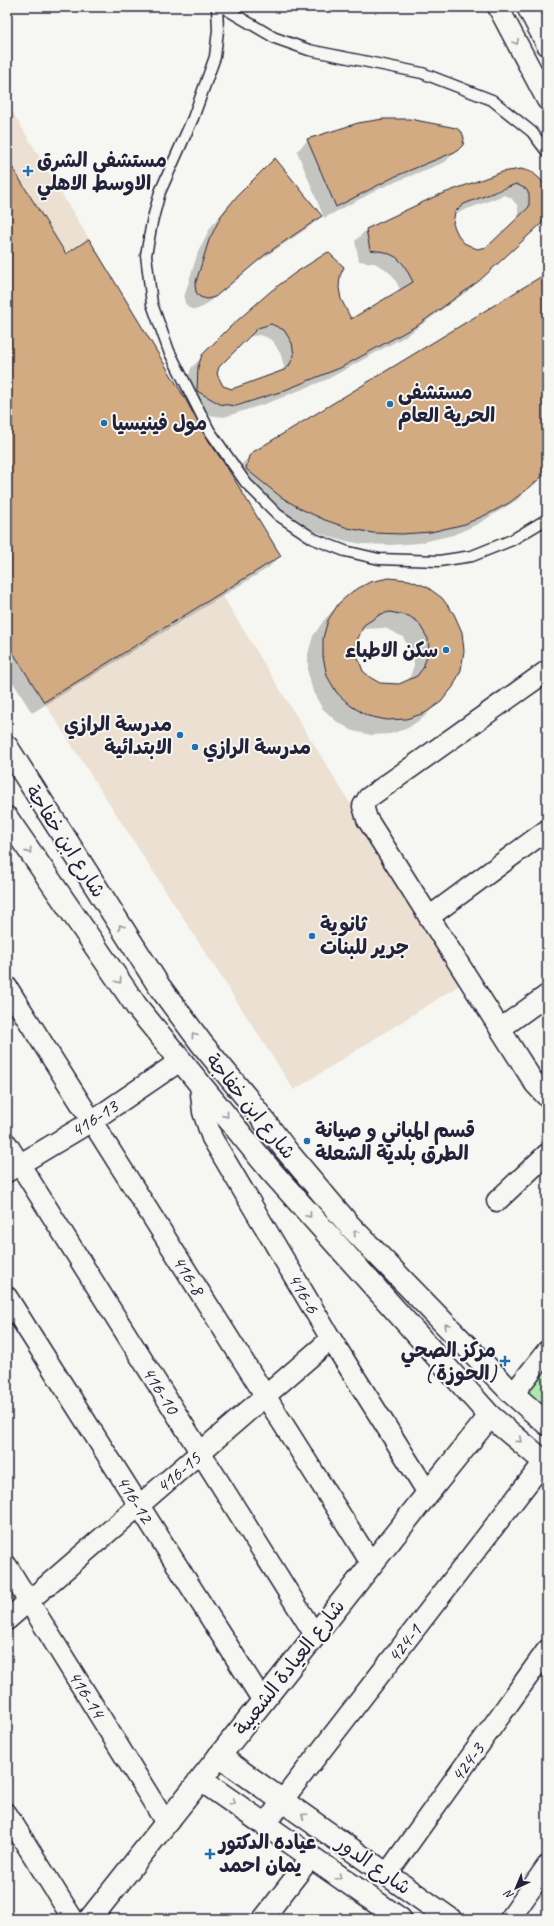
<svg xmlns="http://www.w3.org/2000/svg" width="554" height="1926" font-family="Caveat,'Playpen Sans Arabic',sans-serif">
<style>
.built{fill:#ebe0d1}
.green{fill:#ade8ae;stroke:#688574}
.shadow{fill:#0003;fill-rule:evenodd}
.building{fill:#d2ab83;stroke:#22223b;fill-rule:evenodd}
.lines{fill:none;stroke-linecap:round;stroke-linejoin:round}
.lane-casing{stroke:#22223b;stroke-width:13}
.street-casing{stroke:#22223b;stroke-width:23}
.secondary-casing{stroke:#22223b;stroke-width:25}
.lane{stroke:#f6f6f2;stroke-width:10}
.street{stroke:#f6f6f2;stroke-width:20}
.secondary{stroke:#f6f6f2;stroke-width:22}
.oneway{stroke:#9797a0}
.poi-dot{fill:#1f6fb2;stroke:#f6f6f2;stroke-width:1.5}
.labels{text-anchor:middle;stroke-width:4;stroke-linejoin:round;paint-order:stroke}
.poi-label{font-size:20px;font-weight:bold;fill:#22223b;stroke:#f6f6f2;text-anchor:start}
.street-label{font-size:20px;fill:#22223b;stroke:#f6f6f2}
</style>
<rect width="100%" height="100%" fill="#f6f6f2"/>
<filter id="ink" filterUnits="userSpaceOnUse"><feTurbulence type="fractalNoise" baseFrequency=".025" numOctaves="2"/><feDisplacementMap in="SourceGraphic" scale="8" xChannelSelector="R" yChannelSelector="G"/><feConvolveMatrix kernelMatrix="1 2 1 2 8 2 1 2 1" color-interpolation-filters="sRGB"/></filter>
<g filter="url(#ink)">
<!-- built -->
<g class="built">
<polygon points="7,103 89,239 7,290"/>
<polygon points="222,595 461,984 294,1090 44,702"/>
</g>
<!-- green -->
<polygon class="green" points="547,1361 547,1411 523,1388"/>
<!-- shadow -->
<g class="shadow">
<polygon points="308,140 462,145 445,162 383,187 324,218 297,151"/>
<polygon points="274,160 320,216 309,227 253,265 203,307 195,310 189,308 185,303 184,297 198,252 210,228 226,208"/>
<path d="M7 161 65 255 187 402 188 379 191 368 231 328 339 276 338 288 340 299 351 320 401 291 393 276 384 268 374 263 359 261 355 241 366 230 502 172 547 193V210L530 234 466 292 406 336 328 379 268 403 224 417 208 415 187 403 203 434 280 556 268 568 32 713 7 673ZM505 195 511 198 518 206V219L491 246 483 250 470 249 458 238 452 224 454 214ZM259 335 266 337 273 341 281 355 284 367 282 371 232 390 222 387 218 380V367L248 337Z"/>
<polygon points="547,275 547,470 517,500 478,524 453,535 419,543 391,545 362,544 336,539 314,531 289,520 269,508 235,480 238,468 253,453"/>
<path d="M426 588 440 701 424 717 408 728 390 734 371 735 353 731 336 721 322 708 313 692 308 673V654L313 636 324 620 339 604ZM385 628 403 637 413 655 414 665 409 680 399 685 379 684 370 679 363 671 355 653V642L360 631 364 629Z"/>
</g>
<!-- building -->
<g class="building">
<polygon points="383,119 410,119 456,128 462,132 464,138 463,145 457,151 396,176 336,207 307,139 358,123"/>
<polygon points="275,158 322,216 266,254 215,297 207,299 200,297 196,292 195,285 209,240 221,216 237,196"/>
<polygon points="7,159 66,254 89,239 186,400 204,434 228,469 281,556 44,702 7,643"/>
<path d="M521 169 532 172 540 179 547 188V216L542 223 479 281 418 325 340 368 280 392 236 406 220 404 197 391 198 367 202 355 230 327 271 291 295 273 328 252 344 267 340 276 339 288 341 299 351 319 413 282 404 265 396 257 385 252 370 250 366 229 436 196 502 172ZM516 184 526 189 529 194V207L487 247 477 249 464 243 459 237 453 224 455 212 459 208 464 204ZM271 324 284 330 292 343 294 355 289 366 284 370 232 389 223 386 217 374 219 367 258 328Z"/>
<polygon points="547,273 547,472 529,488 509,503 490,513 465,524 431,532 402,534 373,533 348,528 325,520 301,509 281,497 246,469 249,456 253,452"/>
<path d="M389 578 409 580 427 587 442 598 454 614 462 632 464 651 461 670 453 687 441 702 425 713 406 719 387 720 368 716 351 706 337 693 327 676 323 657V638L328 620 339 603 353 591 370 582ZM390 612 409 616 418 622 428 639 429 649 423 668 417 676 399 684 380 683 371 678 363 671 356 653V643L364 625 381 614Z"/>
</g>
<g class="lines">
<!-- lane casing -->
<g class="lane-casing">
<g id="lane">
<polyline points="217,7 218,30 215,57 193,118 160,192 152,222 146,255 152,304 169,351 209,430 246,483 278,515 314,539 345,551 379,559 439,561 472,556 512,540 547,519"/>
<polyline points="222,7 275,38 309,50 422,73 492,100 532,132 547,152"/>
</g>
</g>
<!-- street casing -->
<g class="street-casing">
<g id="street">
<polyline points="498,7 547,100"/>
<polyline points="527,7 547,45"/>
<polyline points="547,671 368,798 363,806 367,819 535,1084 547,1097"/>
<polyline points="429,917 547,830"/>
<polyline points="7,987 371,1563"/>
<polyline points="500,1029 547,995"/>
<polyline points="200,1085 203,1112 212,1138 331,1339 428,1493"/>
<polyline points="7,1144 315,1635"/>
<polyline points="7,1172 92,1121 180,1061"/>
<polyline points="497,1201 547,1154"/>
<polyline points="7,1297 263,1701"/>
<polyline points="513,1394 547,1351"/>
<polyline points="7,1566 166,1823"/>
<polyline points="7,1620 331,1339"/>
<polyline points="7,1814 73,1919"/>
<polyline points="265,1825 282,1801 544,1462"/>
<polyline points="387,1874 547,1650"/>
<polyline points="263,1919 311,1857"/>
<polyline points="510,1919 547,1866"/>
</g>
</g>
<!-- secondary casing -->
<g class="secondary-casing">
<g id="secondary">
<polyline points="7,747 159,986 202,1044 246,1097 286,1150 350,1226 513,1394 547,1424"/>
<polyline points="7,818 137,1007 271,1171 490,1416 547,1464"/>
<polyline points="219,1756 450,1919"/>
<polyline points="201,1780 400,1919"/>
<polyline points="90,1919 428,1493 490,1416"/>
</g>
</g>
<!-- lane -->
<use href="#lane" class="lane"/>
<!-- street -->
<use href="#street" class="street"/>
<!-- secondary -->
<use href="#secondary" class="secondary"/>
</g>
<!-- one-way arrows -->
<defs><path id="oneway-chevron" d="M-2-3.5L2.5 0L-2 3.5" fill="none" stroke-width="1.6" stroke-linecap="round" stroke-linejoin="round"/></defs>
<g class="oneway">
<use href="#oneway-chevron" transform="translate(516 42) rotate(62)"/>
<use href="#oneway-chevron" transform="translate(29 851) rotate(55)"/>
<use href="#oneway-chevron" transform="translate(121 927) rotate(-123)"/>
<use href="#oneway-chevron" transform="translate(119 981) rotate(56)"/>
<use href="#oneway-chevron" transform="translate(194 1035) rotate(-127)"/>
<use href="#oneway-chevron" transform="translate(226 1115) rotate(51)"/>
<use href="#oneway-chevron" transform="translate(309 1215) rotate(49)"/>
<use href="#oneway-chevron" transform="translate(356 1233) rotate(-134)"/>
<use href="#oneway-chevron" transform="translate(447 1326) rotate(-134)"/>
<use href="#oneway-chevron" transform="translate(519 1440) rotate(40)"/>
<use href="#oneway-chevron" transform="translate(233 1802) rotate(35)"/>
<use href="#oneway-chevron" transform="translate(304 1816) rotate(-145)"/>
<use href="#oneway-chevron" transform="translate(339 1877) rotate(35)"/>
</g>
</g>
<!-- markers -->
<g class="poi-dot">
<path d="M26 165h4v4h4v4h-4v4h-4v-4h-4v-4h4z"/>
<circle cx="390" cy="404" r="4"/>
<circle cx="104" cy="423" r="4"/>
<circle cx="446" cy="650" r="4"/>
<circle cx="180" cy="735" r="4"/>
<circle cx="195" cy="747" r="4"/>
<circle cx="312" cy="936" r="4"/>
<circle cx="307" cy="1141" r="4"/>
<path d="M503 1355h4v4h4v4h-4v4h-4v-4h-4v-4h4z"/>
<path d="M208 1848h4v4h4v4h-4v4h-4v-4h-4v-4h4z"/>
</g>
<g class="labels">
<!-- poi labels -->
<g class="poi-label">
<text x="37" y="167">مستشفى الشرق<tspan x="37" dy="23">الاوسط الاهلي</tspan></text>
<text x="398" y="399">مستشفى<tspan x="398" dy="23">الحرية العام</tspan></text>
<text x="112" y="430">مول فينيسيا</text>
<text x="438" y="657" text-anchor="end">سكن الاطباء</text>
<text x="172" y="731" text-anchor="end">مدرسة الرازي<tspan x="172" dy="23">الابتدائية</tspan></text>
<text x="203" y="754">مدرسة الرازي</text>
<text x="320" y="931">ثانوية<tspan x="320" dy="23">جرير للبنات</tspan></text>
<text x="315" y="1137">قسم المباني و صيانة<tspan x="315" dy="23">الطرق بلدية الشعلة</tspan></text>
<text x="496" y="1357" text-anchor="end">مركز الصحي<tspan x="496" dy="23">( الحوزة)</tspan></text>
<text x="219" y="1849">عياده الدكتور<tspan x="219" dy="23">يمان احمد</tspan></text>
</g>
<!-- street labels -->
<g class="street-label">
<text transform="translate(66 841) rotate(57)" y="7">شارع ابن خفاجة</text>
<text transform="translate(251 1106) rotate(51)" y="7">شارع ابن خفاجة</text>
<text transform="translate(94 1118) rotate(-33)" y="7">416-13</text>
<text transform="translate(189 1275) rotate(58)" y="7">416-8</text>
<text transform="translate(304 1293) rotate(60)" y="7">416-6</text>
<text transform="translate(161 1390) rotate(58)" y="7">416-10</text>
<text transform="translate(178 1472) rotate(-41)" y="7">416-15</text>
<text transform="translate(135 1499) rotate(58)" y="7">416-12</text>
<text transform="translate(404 1643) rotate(-52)" y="7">424-1</text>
<text transform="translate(289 1667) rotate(-52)" y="7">شارع العيادة الشعبية</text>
<text transform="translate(87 1694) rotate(58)" y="7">416-14</text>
<text transform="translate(467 1762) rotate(-54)" y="7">424-3</text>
<text transform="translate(374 1865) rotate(35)" y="7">شارع الدور</text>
</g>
</g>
<!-- margin -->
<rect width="554" height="1926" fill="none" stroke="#f6f6f2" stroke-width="24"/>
<rect x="12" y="12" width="530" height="1902" fill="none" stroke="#22223b" stroke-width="1.5" filter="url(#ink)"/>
<!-- north arrow -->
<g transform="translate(516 1888) rotate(224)" stroke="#f6f6f2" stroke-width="3" paint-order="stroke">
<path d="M0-3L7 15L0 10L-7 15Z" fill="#22223b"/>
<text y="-6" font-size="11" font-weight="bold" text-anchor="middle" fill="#22223b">N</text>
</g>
</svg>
